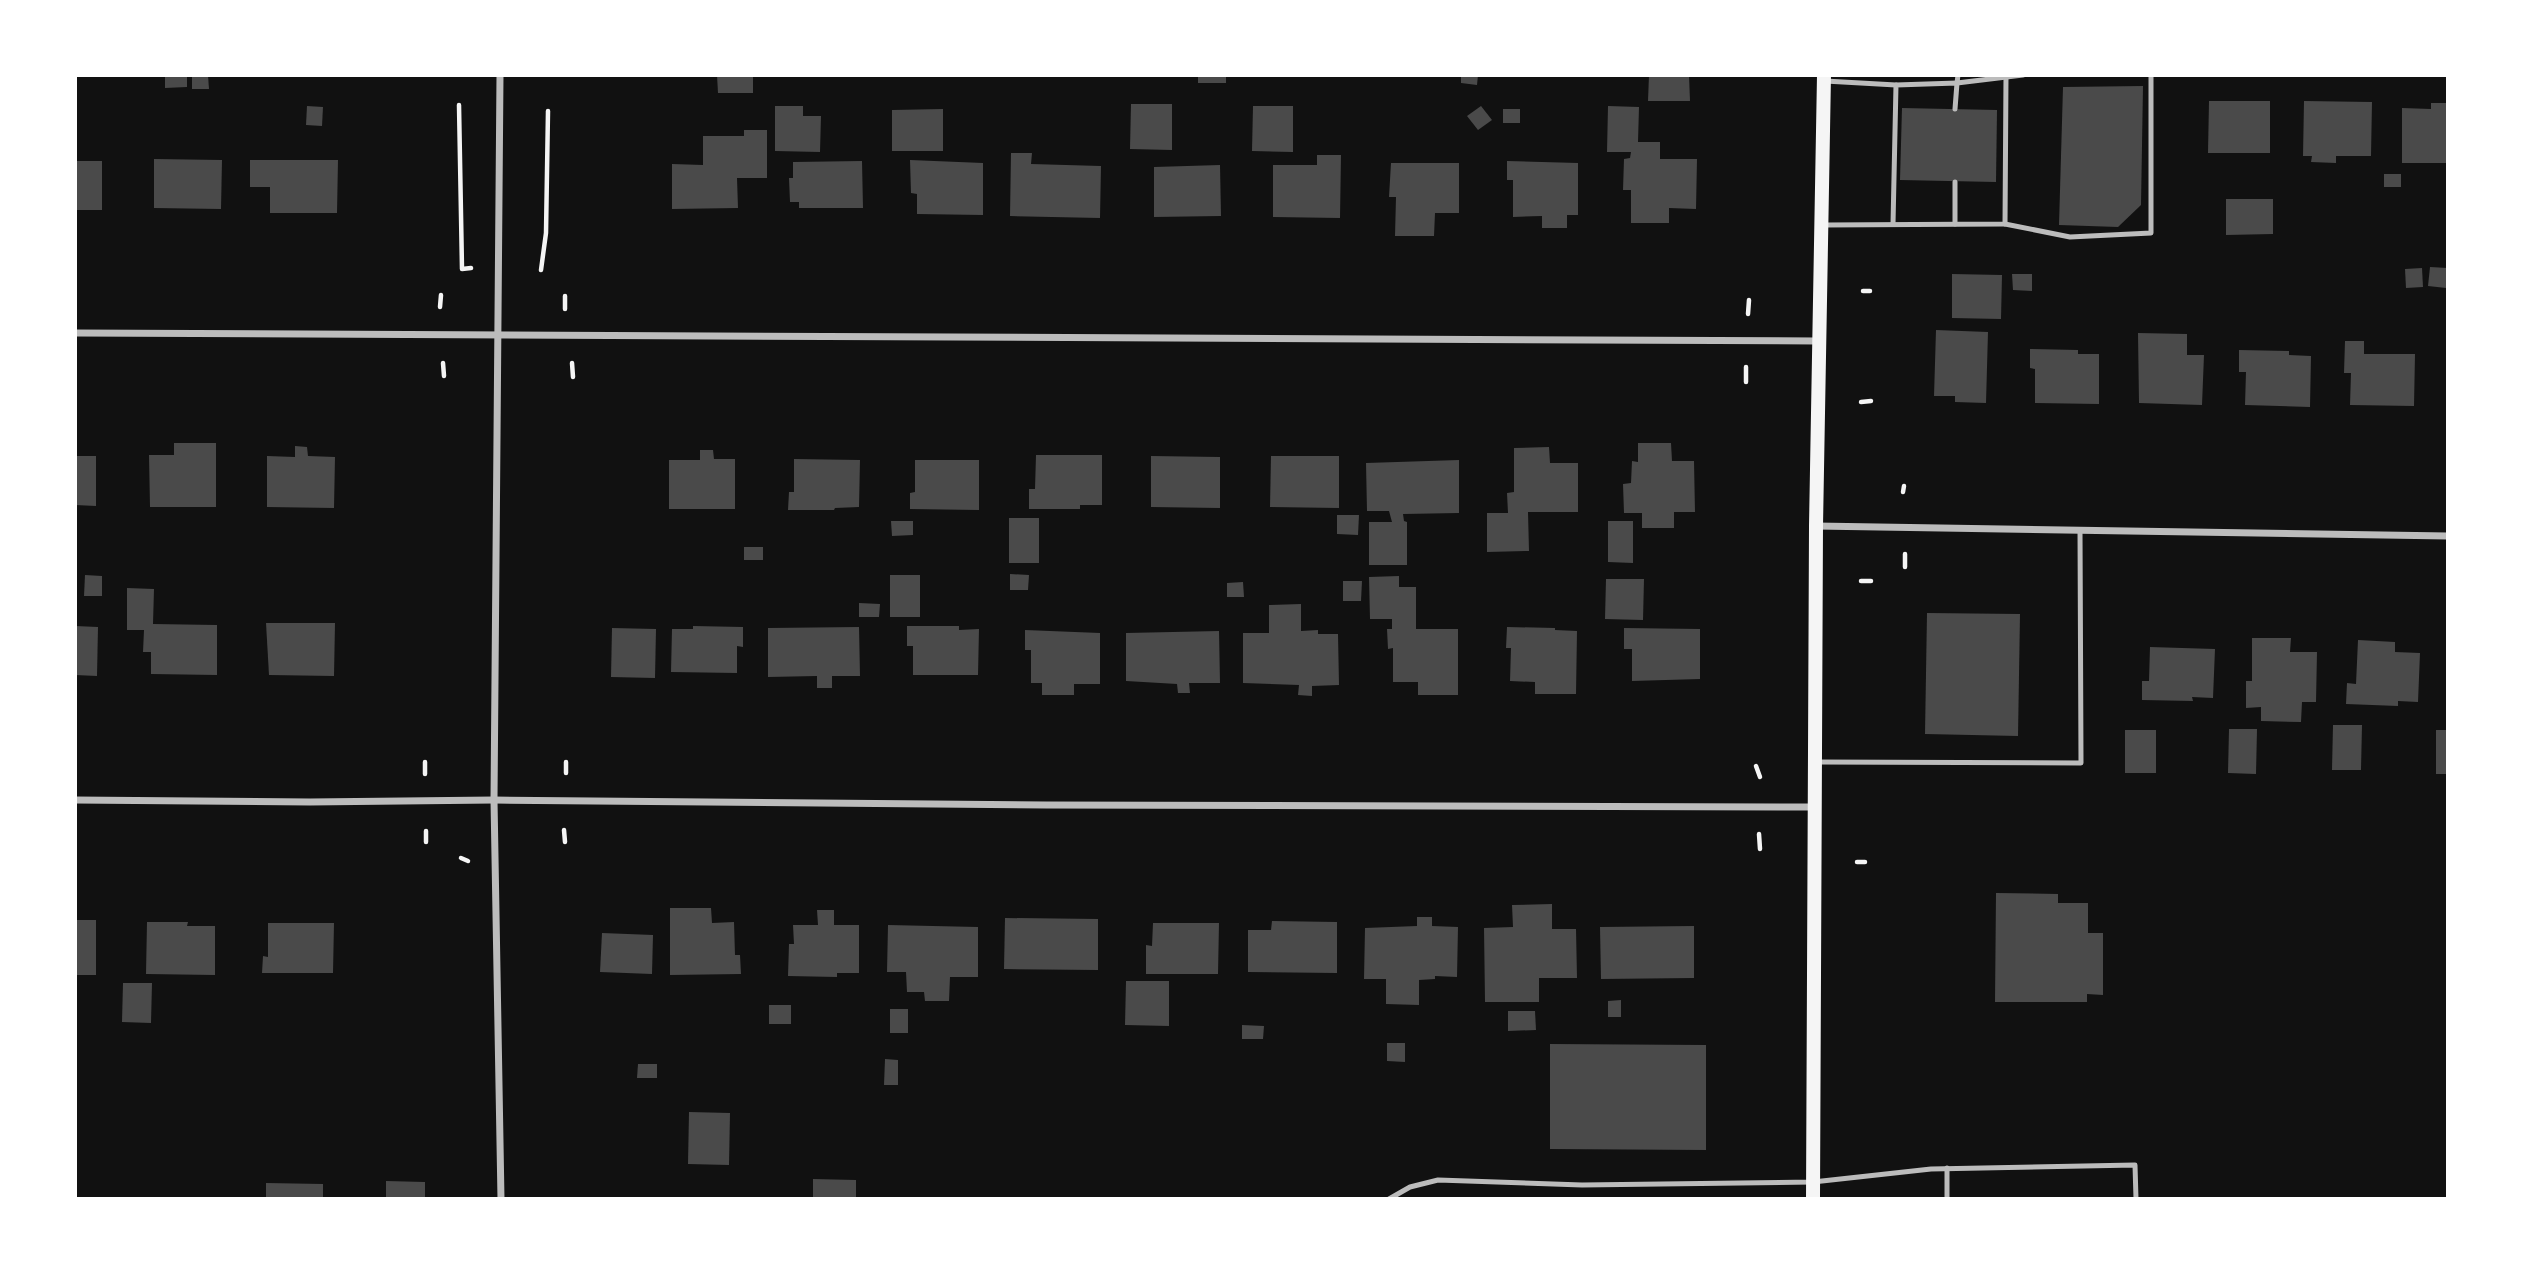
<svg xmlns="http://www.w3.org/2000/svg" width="2523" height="1274" font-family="Mulish,sans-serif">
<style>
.building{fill:#4a4a4a}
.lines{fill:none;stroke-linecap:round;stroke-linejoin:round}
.path{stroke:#f5f5f5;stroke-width:4.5}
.service{stroke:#bcbcbc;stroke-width:5}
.minor{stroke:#bcbcbc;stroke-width:7}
.secondary{stroke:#f5f5f5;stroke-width:14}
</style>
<rect width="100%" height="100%" fill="#111"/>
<!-- building -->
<g class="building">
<polygon points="165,75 187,75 187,87 165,88"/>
<polygon points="192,75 208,75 209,89 192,89"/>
<polygon points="717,75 753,75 753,93 718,93"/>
<rect x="1198" y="75" width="28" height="8"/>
<polygon points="1461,75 1478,75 1477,85 1461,83"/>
<polygon points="1649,75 1689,75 1690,101 1648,101"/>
<polygon points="2143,86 2141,205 2118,227 2059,225 2063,87"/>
<polygon points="2209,101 2270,101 2270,153 2208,153"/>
<polygon points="2304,101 2372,102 2371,156 2336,156 2336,163 2311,162 2312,156 2303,156"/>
<polygon points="2431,103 2448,103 2448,163 2402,163 2402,108 2431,109"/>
<polygon points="1131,104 1172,104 1172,150 1130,149"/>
<polygon points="307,106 323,107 322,126 306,125"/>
<polygon points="775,106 803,106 803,116 821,116 820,152 775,151"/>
<polygon points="1253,106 1293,106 1293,152 1252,151"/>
<polygon points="1481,106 1492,120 1478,130 1467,116"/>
<polygon points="1608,106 1639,107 1638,142 1660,142 1660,159 1697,159 1696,209 1669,208 1669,223 1631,223 1631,190 1623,190 1624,159 1630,158 1631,152 1607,152"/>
<polygon points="1902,108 1997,110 1996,182 1900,180"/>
<polygon points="943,109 943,151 892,151 892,110"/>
<rect x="1503" y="109" width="17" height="14"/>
<polygon points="744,130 767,130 767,178 737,178 738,208 672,209 672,164 703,165 703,136 744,136"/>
<polygon points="1011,153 1032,153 1031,164 1101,166 1100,218 1010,216"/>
<polygon points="1317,155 1341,155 1340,218 1273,217 1273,165 1317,165"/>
<polygon points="154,159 222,160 221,209 154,208"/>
<polygon points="250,160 338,160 337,213 270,213 270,187 250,187"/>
<polygon points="910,160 983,163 983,215 917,214 917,194 911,193"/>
<rect x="75" y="161" width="27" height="49"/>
<polygon points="862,161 863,208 799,208 799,202 790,202 789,178 793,178 793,162"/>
<polygon points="1507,161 1578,163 1578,215 1567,215 1567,228 1542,228 1542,216 1513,217 1513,180 1507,180"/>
<polygon points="1391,163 1459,163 1459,213 1435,213 1434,236 1395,236 1396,197 1389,197"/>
<polygon points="1220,165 1221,216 1154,217 1154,167"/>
<rect x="2384" y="174" width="17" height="13"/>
<polygon points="2226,199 2273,199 2273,234 2226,235"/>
<polygon points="2430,267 2448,268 2446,288 2428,286"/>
<polygon points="2422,268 2423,287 2406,288 2405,269"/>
<polygon points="1952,274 2002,275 2001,319 1952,318"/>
<polygon points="2012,274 2032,274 2032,291 2013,290"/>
<polygon points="1936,330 1988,332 1986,403 1955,402 1955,396 1934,396"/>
<polygon points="2138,333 2187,334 2187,355 2204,355 2202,405 2139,403"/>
<polygon points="2345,341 2364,341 2364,354 2415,354 2414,406 2350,405 2351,373 2344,373"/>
<polygon points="2030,349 2078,350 2078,354 2099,354 2099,404 2035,403 2035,369 2030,368"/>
<polygon points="2239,350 2289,351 2289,355 2311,356 2310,407 2245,405 2246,372 2239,372"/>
<polygon points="174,443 216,443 216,507 150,507 149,455 174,455"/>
<polygon points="1638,443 1671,443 1672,461 1694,461 1695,512 1674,512 1674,528 1642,528 1642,513 1624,513 1623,484 1631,483 1632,461 1638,462"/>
<polygon points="295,446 307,447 308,456 335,457 334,508 267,507 267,456 295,457"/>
<polygon points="1549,447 1550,463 1578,463 1578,512 1528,512 1529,551 1487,552 1487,513 1508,513 1507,493 1514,492 1514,448"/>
<polygon points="700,450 713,450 714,459 735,459 735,509 669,509 669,460 700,460"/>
<polygon points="1036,455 1102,455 1102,505 1080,505 1080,509 1029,509 1029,489 1035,489"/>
<polygon points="75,456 96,456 96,506 75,505"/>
<polygon points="1151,456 1220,457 1220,508 1151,507"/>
<polygon points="1271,456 1339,456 1339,508 1270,507"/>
<polygon points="794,459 860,460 859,507 835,508 834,510 788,510 789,492 794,492"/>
<polygon points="915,460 979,460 979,510 910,509 910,493 915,492"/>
<polygon points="1459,460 1459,513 1403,514 1404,521 1407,522 1407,565 1369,565 1369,522 1392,522 1389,511 1367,511 1366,463"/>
<polygon points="1337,515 1359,515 1358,535 1337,534"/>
<rect x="1009" y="518" width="30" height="45"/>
<polygon points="891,521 913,521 913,535 892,536"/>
<polygon points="1608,521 1633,521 1633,563 1608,562"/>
<rect x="744" y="547" width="19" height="13"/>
<polygon points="1010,574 1029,575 1028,590 1010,590"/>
<polygon points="85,575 102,576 102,596 84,596"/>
<rect x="890" y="575" width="30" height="42"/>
<polygon points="1399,576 1399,587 1416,587 1416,629 1458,629 1458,695 1418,695 1418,682 1393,682 1393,648 1388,649 1387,629 1392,629 1392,619 1370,619 1369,577"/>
<polygon points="1606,579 1644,579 1643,620 1605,619"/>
<polygon points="1343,581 1362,581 1361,601 1343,601"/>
<polygon points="1243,582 1244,597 1227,597 1227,583"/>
<polygon points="127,588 154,589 153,624 217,625 217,675 151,674 151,652 143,652 144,630 127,630"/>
<polygon points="859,603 880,604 879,617 859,617"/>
<polygon points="1301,604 1301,631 1318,630 1318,634 1338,634 1339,685 1312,686 1312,696 1298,695 1299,685 1243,683 1243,633 1269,633 1269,605"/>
<polygon points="1927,613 2020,614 2018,736 1925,734"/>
<polygon points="266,623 335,623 334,676 269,675"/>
<polygon points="75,626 98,627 97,676 75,675"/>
<polygon points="693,626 743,627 743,647 737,646 737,673 671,672 672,629 693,629"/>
<polygon points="907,626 959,626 959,630 979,629 978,675 913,675 913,646 907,646"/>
<polygon points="859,627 860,676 832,676 832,688 817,688 817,676 768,677 768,628"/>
<polygon points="1507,627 1555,628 1555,630 1577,631 1576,694 1535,694 1535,682 1510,681 1511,648 1506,648"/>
<polygon points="612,628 656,629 655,678 611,677"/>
<polygon points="1624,628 1700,629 1700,679 1632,681 1632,649 1624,649"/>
<polygon points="1025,630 1100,633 1100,684 1074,684 1074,695 1042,695 1042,683 1031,683 1031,650 1025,650"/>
<polygon points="1219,631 1220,683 1189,683 1190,693 1178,693 1177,684 1126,681 1126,633"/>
<polygon points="2252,638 2291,638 2290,652 2317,652 2316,702 2302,702 2301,722 2261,721 2261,707 2246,708 2246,681 2252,681"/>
<polygon points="2358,640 2395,642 2395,652 2420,653 2418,702 2398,701 2398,706 2346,704 2347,683 2356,684"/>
<polygon points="2150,647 2215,649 2213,698 2192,697 2193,701 2142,700 2142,681 2149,681"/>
<polygon points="2333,725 2362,725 2361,770 2332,770"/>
<polygon points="2229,729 2257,729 2256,774 2228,773"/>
<rect x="2125" y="730" width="31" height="43"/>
<rect x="2436" y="730" width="12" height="44"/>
<polygon points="1996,893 2058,894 2058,903 2088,903 2088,933 2103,933 2103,995 2087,994 2087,1002 1995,1002"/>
<polygon points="1552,904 1552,929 1576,929 1577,978 1539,978 1539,1002 1485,1002 1484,928 1513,927 1512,905"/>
<polygon points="670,908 711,908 712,923 734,922 735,955 740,955 741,974 670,975"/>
<polygon points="817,910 834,910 834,925 859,925 859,973 837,973 837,977 788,976 789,944 794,944 793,925 818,925"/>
<polygon points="1417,917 1432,917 1432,926 1458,927 1457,977 1435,976 1435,979 1419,980 1419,1005 1386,1004 1386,979 1364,979 1365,928 1417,926"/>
<polygon points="1005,918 1098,919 1098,970 1004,969"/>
<rect x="75" y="920" width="21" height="55"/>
<polygon points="1272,921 1337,922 1337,973 1248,972 1248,930 1271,930"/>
<polygon points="147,922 188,922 187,926 215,926 215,975 146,974"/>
<polygon points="268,923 334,923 333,973 262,973 263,956 268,957"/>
<polygon points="1153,923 1219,923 1218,974 1146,974 1146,945 1152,946"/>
<polygon points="888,925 978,927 978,977 950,977 949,1001 925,1001 924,992 907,992 906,972 887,972"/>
<polygon points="1694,926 1694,978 1601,979 1600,927"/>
<polygon points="602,933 653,935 652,974 600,972"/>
<polygon points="1126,981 1169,981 1169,1026 1125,1025"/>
<polygon points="123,983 152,983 151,1023 122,1022"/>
<polygon points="1621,1000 1621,1017 1608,1017 1608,1001"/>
<rect x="769" y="1005" width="22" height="19"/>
<rect x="890" y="1009" width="18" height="24"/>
<polygon points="1508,1011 1535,1011 1536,1030 1508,1031"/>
<polygon points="1242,1025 1264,1026 1263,1039 1242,1039"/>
<polygon points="1387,1043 1405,1043 1405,1062 1387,1061"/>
<polygon points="1550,1044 1706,1045 1706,1150 1550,1149"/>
<polygon points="885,1059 898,1060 898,1085 884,1085"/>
<polygon points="638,1064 657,1064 657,1078 637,1078"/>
<polygon points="689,1112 730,1113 729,1165 688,1164"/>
<polygon points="813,1179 856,1180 856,1199 813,1199"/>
<polygon points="386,1181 425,1182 425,1199 386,1199"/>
<polygon points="266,1183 323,1184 323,1199 266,1199"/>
</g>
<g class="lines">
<!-- path -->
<g class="path">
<polyline points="459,105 462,269 471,268"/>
<polyline points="541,270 546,233 548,111"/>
<polyline points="1863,291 1870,291"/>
<polyline points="440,307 441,295"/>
<polyline points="565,309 565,296"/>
<polyline points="1748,314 1749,300"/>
<polyline points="443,363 444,376"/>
<polyline points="572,363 573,377"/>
<polyline points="1746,367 1746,382"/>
<polyline points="1861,402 1871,401"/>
<polyline points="1903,492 1904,486"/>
<polyline points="1905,554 1905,567"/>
<polyline points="1861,581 1871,581"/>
<polyline points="1756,766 1760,777"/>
<polyline points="566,773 566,762"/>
<polyline points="425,774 425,762"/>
<polyline points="564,830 565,842"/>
<polyline points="1759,834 1760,849"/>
<polyline points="426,842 426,831"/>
<polyline points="461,858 468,861"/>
<polyline points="1857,862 1865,862"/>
</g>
<!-- service -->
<g class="service">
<polyline points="1958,75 1957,83 2023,75"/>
<polyline points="1825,81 1896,85"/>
<polyline points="1955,182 1955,224"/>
<polyline points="1893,224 1896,85 1957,83 1955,109"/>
<polyline points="2005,224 2070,237 2151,233 2151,75"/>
<polyline points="1824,225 2005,224 2006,76"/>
<polyline points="1817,762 2081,763 2080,530"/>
<polyline points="1389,1199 1410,1187 1438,1180 1582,1185 1813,1182 1931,1169 2135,1165 2136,1199"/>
<polyline points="1947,1199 1947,1168"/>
</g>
<!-- minor -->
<g class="minor">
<polyline points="500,75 494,800 501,1199"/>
<polyline points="75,333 1818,341"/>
<polyline points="1816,526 2448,536"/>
<polyline points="75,800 310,802 494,800 1046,805 1815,807"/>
</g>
<!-- secondary -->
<polyline class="secondary" points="1813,1199 1816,526 1824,75"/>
</g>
<!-- border -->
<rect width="2523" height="1274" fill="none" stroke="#ffffff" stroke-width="154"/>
</svg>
